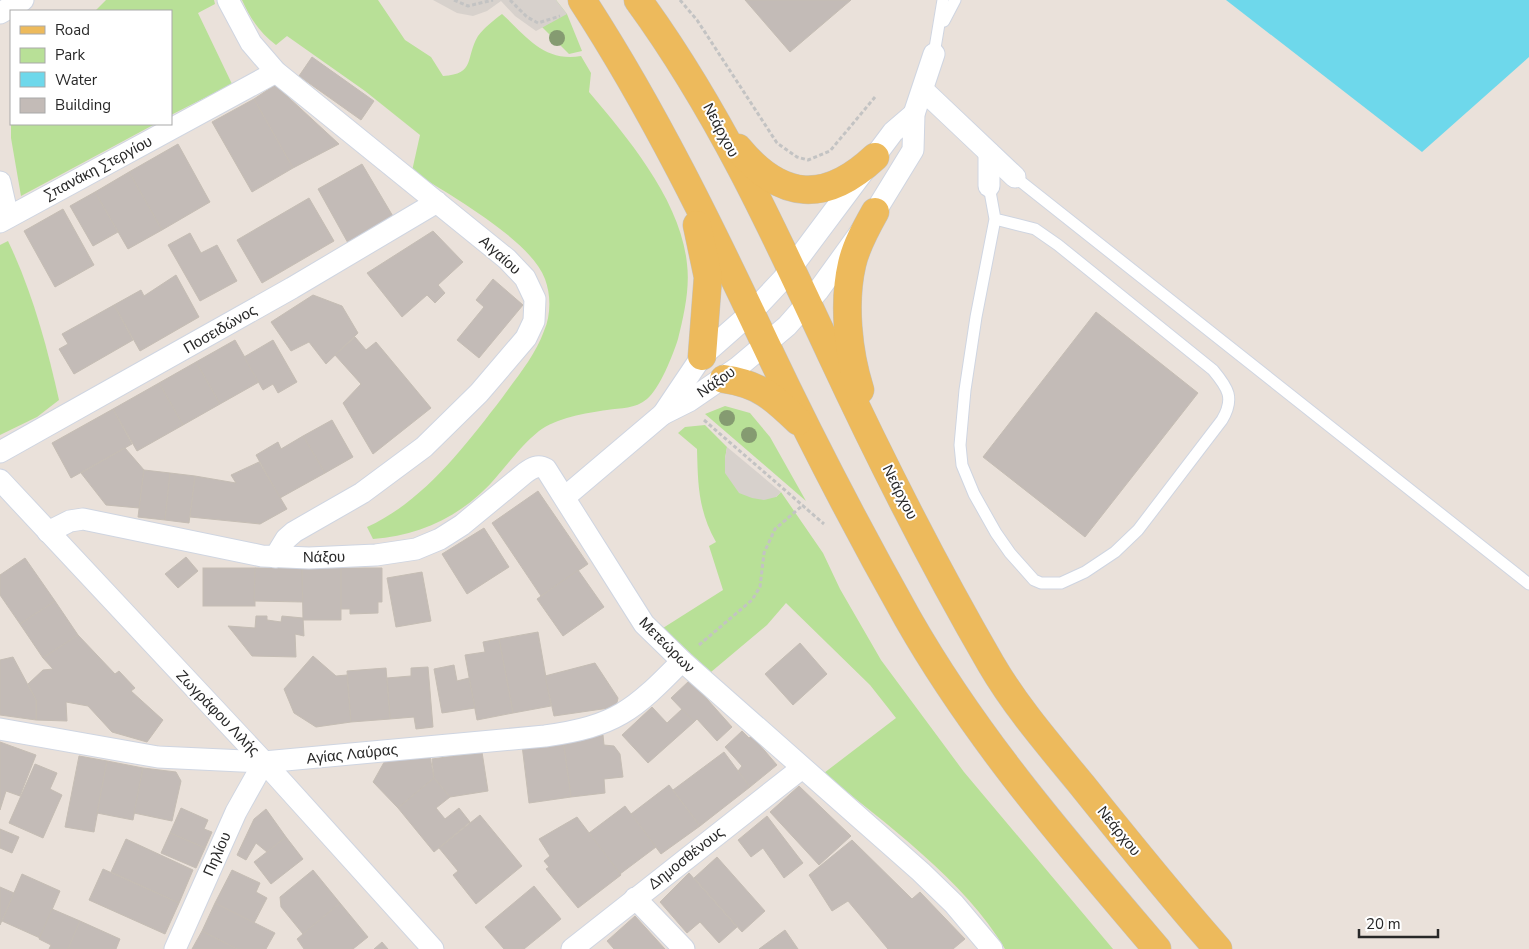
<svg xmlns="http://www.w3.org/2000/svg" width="1529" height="949" font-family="'Nunito Sans',sans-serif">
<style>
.green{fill:#b8e097}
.plaza{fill:#d7d1cc}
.water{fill:#6ed8eb}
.building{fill:#c3bbb7;stroke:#c5bdb4}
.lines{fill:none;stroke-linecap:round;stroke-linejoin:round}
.service-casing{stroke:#cfd5e1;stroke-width:13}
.minor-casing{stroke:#cfd5e1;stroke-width:23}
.primary-casing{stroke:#c3c3c3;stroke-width:29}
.path{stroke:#c3c3c3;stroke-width:3;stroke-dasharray:4 2.5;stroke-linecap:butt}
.service{stroke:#fff;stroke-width:11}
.minor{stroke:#fff;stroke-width:21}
.primary{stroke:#edba5c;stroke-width:28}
.tree{fill:#859b71}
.labels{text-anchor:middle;stroke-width:4;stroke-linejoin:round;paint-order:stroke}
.street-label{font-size:15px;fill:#282828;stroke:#fff}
</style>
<rect width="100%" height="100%" fill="#eae1da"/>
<!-- green -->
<g class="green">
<polygon points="106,0 214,0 215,4 198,13 232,84 171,115 171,11 95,11"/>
<path d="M242 0H378L405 40 431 57 443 76C476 74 465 58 478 36 484 28 494 20 502 14 527 37 544 62 581 56L591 73 589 92C628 138 681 201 687 264 690 288 684 315 678 339 673 355 660 388 647 399 635 409 621 408 607 410 586 413 556 418 539 431 522 445 512 459 498 475 467 513 422 536 373 539L367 527C423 502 465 446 502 398 517 377 535 356 544 331 551 315 551 295 545 279 530 239 449 195 412 171L420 135 365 91 287 36 276 45C260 33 250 18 242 0Z"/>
<polygon points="556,0 567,14 582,51 569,54 538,23"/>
<polygon points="11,95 11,124 155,124 21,196 11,138"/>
<path d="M8 241C32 291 47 346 59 400L37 417 0 435V245Z"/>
<polygon points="725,406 750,413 770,437 806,501 705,414"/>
<path d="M705 425 727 447 725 459 776 497 781 492 823 553 840 589 881 660 964 772 1113 949H1005C965 880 884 823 824 773L896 718 870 685 786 603 767 625 711 672 663 628 723 590 709 546 716 542C698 510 698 484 697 449L678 433 685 427Z"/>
</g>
<!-- plaza -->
<g class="plaza">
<polygon points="433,0 556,0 567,14 536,31 515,16 501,1 487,11 473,16 457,13"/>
<polygon points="727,447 781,492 776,497 764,500 752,498 739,493 725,473 725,458"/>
</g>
<!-- water -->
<polygon class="water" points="1226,0 1529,0 1529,57 1422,152"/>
<!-- building -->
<g class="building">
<polygon points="745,0 851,0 790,52"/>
<polygon points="312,57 374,101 361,120 299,76"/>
<polygon points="275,85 339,144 293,168 254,99"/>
<polygon points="254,99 293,168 252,192 212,122"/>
<polygon points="178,144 210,202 162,230 129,172"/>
<polygon points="362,164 394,218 348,243 318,189"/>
<polygon points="129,172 162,230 128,249 95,192"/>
<polygon points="95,192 118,232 93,246 70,206"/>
<polygon points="309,198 334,241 262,283 237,240"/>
<polygon points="63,209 94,265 55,287 24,231"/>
<polygon points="433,231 463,262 438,285 445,293 435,303 427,295 402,317 367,273"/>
<polygon points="190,233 201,253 217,245 237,281 200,301 168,245"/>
<polygon points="176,275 199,317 140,351 114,305 141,290 144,296"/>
<polygon points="493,279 523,305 479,358 457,340 484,307 476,300"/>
<polygon points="313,295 342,306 358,333 326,364 309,342 291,351 271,322"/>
<polygon points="114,305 133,340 74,374 59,349 68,344 62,334"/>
<polygon points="1096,312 1198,393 1085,537 983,457"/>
<polygon points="355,337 366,350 376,342 431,408 373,454 343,403 361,384 335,355"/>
<polygon points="235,340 259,382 220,404 196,362"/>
<polygon points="273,340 297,382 278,393 273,384 263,390 244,357"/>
<polygon points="196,362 220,404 183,425 159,383"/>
<polygon points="159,383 183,425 137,451 113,409"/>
<polygon points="113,409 132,444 71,478 52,443"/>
<polygon points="332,420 353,457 325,473 303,436"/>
<polygon points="303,436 325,473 280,498 256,455 278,442 281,449"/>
<polygon points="125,448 144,470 139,508 106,505 81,473"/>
<polygon points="259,462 287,509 260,524 190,517 195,476 236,483 231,475"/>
<polygon points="144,470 170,473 165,520 138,517"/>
<polygon points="170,473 195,476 189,523 165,520"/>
<polygon points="538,491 588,564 541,596 492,523"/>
<polygon points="484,528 509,567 467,594 442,554"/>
<polygon points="186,557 198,571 178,588 165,574"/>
<polygon points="25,558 55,601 20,624 0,595 0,575"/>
<rect x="203" y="568" width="52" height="38"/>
<polygon points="255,568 302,568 303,602 254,601"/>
<polygon points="302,568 341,568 341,620 303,620"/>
<polygon points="341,568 382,568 382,602 378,602 378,613 350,614 350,609 341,609"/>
<polygon points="578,570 604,607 563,636 537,599"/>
<polygon points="422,572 431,621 396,627 387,578"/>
<polygon points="55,601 78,635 43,658 20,624"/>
<polygon points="256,616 267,616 267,620 281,622 282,616 303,618 304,636 295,634 296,657 252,656 228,626 255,628"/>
<polygon points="538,632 551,706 513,713 499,639"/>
<polygon points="78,635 115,674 119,671 135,688 131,691 163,720 147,742 112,732 88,706 66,702 67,721 36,720 36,700 28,684 43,670 53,669 43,658"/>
<polygon points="499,639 513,713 477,720 465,655 485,652 483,642"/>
<polygon points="800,643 827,674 793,705 765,674"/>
<polygon points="313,656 336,676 347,675 351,722 316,727 294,713 284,689"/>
<polygon points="13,657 36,700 36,720 0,715 0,660"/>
<polygon points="595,663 618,698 616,707 554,716 545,676"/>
<polygon points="454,665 457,681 469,678 475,708 442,713 434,669"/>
<polygon points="428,667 433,727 416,729 414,717 390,719 387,678 411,676 411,668"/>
<polygon points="386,668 390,719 351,722 347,671"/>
<polygon points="690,680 732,727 717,741 697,719 694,722 671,698"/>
<polygon points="652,707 667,723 682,709 694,722 648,763 622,735"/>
<polygon points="742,731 749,738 752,736 777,765 750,787 738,771 742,766 725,747"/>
<polygon points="603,735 604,745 614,746 620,754 623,777 604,779 605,793 571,797 563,740"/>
<polygon points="563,740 571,797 529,803 522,745"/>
<polygon points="0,742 36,755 20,796 6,791 0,810"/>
<polygon points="429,751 434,778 398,808 373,782 387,757"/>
<polygon points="482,752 488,791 450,797 434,778 432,759"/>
<polygon points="724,752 750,787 700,826 673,790"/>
<polygon points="79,756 107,761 94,832 65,827"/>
<polygon points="107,761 143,768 133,820 97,813"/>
<polygon points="35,764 57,773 50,789 62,795 43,838 9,823"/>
<polygon points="143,768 176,772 181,781 172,821 134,813"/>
<polygon points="434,778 450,797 436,808 445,819 459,808 470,822 434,852 398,808"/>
<polygon points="669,785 700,826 661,854 631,814"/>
<polygon points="799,786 851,836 819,865 770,812"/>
<polygon points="625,806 656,847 620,874 589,833"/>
<polygon points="181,808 208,820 204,829 212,832 205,848 170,833"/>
<polygon points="266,809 286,837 267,852 256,843 246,860 237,855 254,819"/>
<polygon points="480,815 522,866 476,904 453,875 458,871 439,848"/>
<polygon points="767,816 803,863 784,878 763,848 751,857 738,840"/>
<polygon points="577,817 621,875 578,908 546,869 549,867 544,861 550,856 539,839"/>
<polygon points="0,829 19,837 12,853 0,848"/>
<polygon points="170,833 205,848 196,868 161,853"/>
<polygon points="286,837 303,859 271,884 254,862"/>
<polygon points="126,839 193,870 179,903 111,872"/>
<polygon points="852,840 912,899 920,892 965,939 953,949 888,949 848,901 832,911 809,875"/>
<polygon points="717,857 765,911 742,932 694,878"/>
<polygon points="103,869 179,903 165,934 89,900"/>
<polygon points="232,870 260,883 256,892 267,898 254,923 215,903"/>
<polygon points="313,870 340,903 303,934 281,907 280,897"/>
<polygon points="689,873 737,927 719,943 700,922 687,933 660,902"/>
<polygon points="22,874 60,891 40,938 2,921"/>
<polygon points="534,886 561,919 524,949 504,949 485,927"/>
<polygon points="0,887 14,893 0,925"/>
<polygon points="215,903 275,933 266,949 237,949 202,931"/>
<polygon points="340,903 368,937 353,949 304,949 297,939"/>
<polygon points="52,909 80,921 68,949 49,949 51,945 39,939"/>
<polygon points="635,916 665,949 614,949 607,941"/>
<polygon points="80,921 120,939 116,949 68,949"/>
<polygon points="785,930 798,949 759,949"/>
<polygon points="202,931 237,949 192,949"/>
<polygon points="382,942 388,949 374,949"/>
</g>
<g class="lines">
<!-- service casing -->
<g class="service-casing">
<g id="service">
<polyline points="944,21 955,0"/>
<polyline points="934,54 943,0"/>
<polyline points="1015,177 1529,584"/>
<path d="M989 186 995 219 976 317 965 390 960 445 962 465 974 494 996 533 1010 553 1034 580 1041 583H1061L1085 572 1115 552 1138 530 1222 420C1235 398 1228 388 1213 370L1058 245 1035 229 995 219"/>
</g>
</g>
<!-- minor casing -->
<g class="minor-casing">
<g id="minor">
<polyline points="228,0 251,43 276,72 507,259 525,278 535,299 534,321 526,338 479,393 424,447 362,493 294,532 286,539 275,557"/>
<polyline points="0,13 23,0"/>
<polyline points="923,90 1015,177"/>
<polyline points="989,153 989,186"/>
<polyline points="0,182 8,217"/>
<polyline points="0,222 276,72"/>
<polyline points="663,414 689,401 737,368 787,326 818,291 875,212 913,150 914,114 934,54"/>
<polyline points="0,452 292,288 437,202"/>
<polyline points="0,480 264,762 433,949"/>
<polyline points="565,497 663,414 702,356 752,312 783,279 893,132 914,114"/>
<path d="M48 532 70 521 83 519 262 556 309 558 376 555 416 549 440 539 462 525 525 473C532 468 538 464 546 469L644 624 682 661 921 872 954 904 992 949"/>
<path d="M0 729 158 757 264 762 545 736C616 726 633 711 682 661"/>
<polyline points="635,898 684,949"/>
<polyline points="175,949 236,812 264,762"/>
<polyline points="572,949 802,768"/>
</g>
</g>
<!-- primary casing -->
<g class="primary-casing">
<g id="primary">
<path d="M582 0C653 109 711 228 766 345 810 438 858 530 908 619 977 740 1067 843 1157 949"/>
<path d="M638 0C719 111 774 231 831 354 880 459 933 564 991 664 1016 707 1050 746 1082 785 1126 840 1171 896 1218 949"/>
<path d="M738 148C782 201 826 203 875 157"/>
<polyline points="697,225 708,277 702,356"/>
<path d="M724 379C759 384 773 397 798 421"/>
<path d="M860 390C848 352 843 303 852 264 856 246 866 228 875 212"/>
</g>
</g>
<!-- path -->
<g class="path">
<polyline points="454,0 468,6 493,0"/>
<polyline points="510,0 527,17 538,23 560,16"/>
<polyline points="680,0 697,20 777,143 797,157 808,160 830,151 875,97"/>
<polyline points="704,420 824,524"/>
<polyline points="699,645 752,600 760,587 764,553 775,529 803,505"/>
</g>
<!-- service -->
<use href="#service" class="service"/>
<!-- minor -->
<use href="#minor" class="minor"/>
<!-- primary -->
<use href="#primary" class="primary"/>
</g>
<!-- trees -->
<g class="tree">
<circle cx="557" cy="38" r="8"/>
<circle cx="727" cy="418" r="8"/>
<circle cx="749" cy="435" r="8"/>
</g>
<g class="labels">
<!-- street labels -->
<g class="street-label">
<text transform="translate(721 130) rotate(62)" y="5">Νεάρχου</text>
<text transform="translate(98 168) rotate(-28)" y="5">Σπανάκη Στεργίου</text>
<text transform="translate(500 255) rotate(42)" y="5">Αιγαίου</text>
<text transform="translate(220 329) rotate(-30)" y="5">Ποσειδώνος</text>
<text transform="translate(716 382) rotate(-35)" y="5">Νάξου</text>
<text transform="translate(900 492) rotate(63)" y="5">Νεάρχου</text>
<text transform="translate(324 557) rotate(-1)" y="5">Νάξου</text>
<text transform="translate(667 645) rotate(45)" y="5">Μετεώρων</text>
<text transform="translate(218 713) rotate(46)" y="5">Ζωγράφου Λιλής</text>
<text transform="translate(352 754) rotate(-6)" y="5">Αγίας Λαύρας</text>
<text transform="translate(1119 831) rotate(51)" y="5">Νεάρχου</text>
<text transform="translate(217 854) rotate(-66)" y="5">Πηλίου</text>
<text transform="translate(686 858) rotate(-38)" y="5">Δημοσθένους</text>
</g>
</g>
<!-- legend -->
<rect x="10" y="10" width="162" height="115" fill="#ffffff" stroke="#a9a9a9"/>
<rect x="20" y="26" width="25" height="8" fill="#edba5c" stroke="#a9a9a9"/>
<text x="55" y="35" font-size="15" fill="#282828">Road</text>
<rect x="20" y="48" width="25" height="15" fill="#b8e097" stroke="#a9a9a9"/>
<text x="55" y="60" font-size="15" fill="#282828">Park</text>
<rect x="20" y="72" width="25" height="15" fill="#6ed8eb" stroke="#a9a9a9"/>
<text x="55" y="85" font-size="15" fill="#282828">Water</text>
<rect x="20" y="98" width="25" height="15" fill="#c3bbb7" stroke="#a9a9a9"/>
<text x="55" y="110" font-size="15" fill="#282828">Building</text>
<!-- scale -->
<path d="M1359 929v8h79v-8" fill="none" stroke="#282828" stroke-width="2.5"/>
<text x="1366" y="929" font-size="15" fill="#282828" stroke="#ffffff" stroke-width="4" paint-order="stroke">20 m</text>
</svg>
